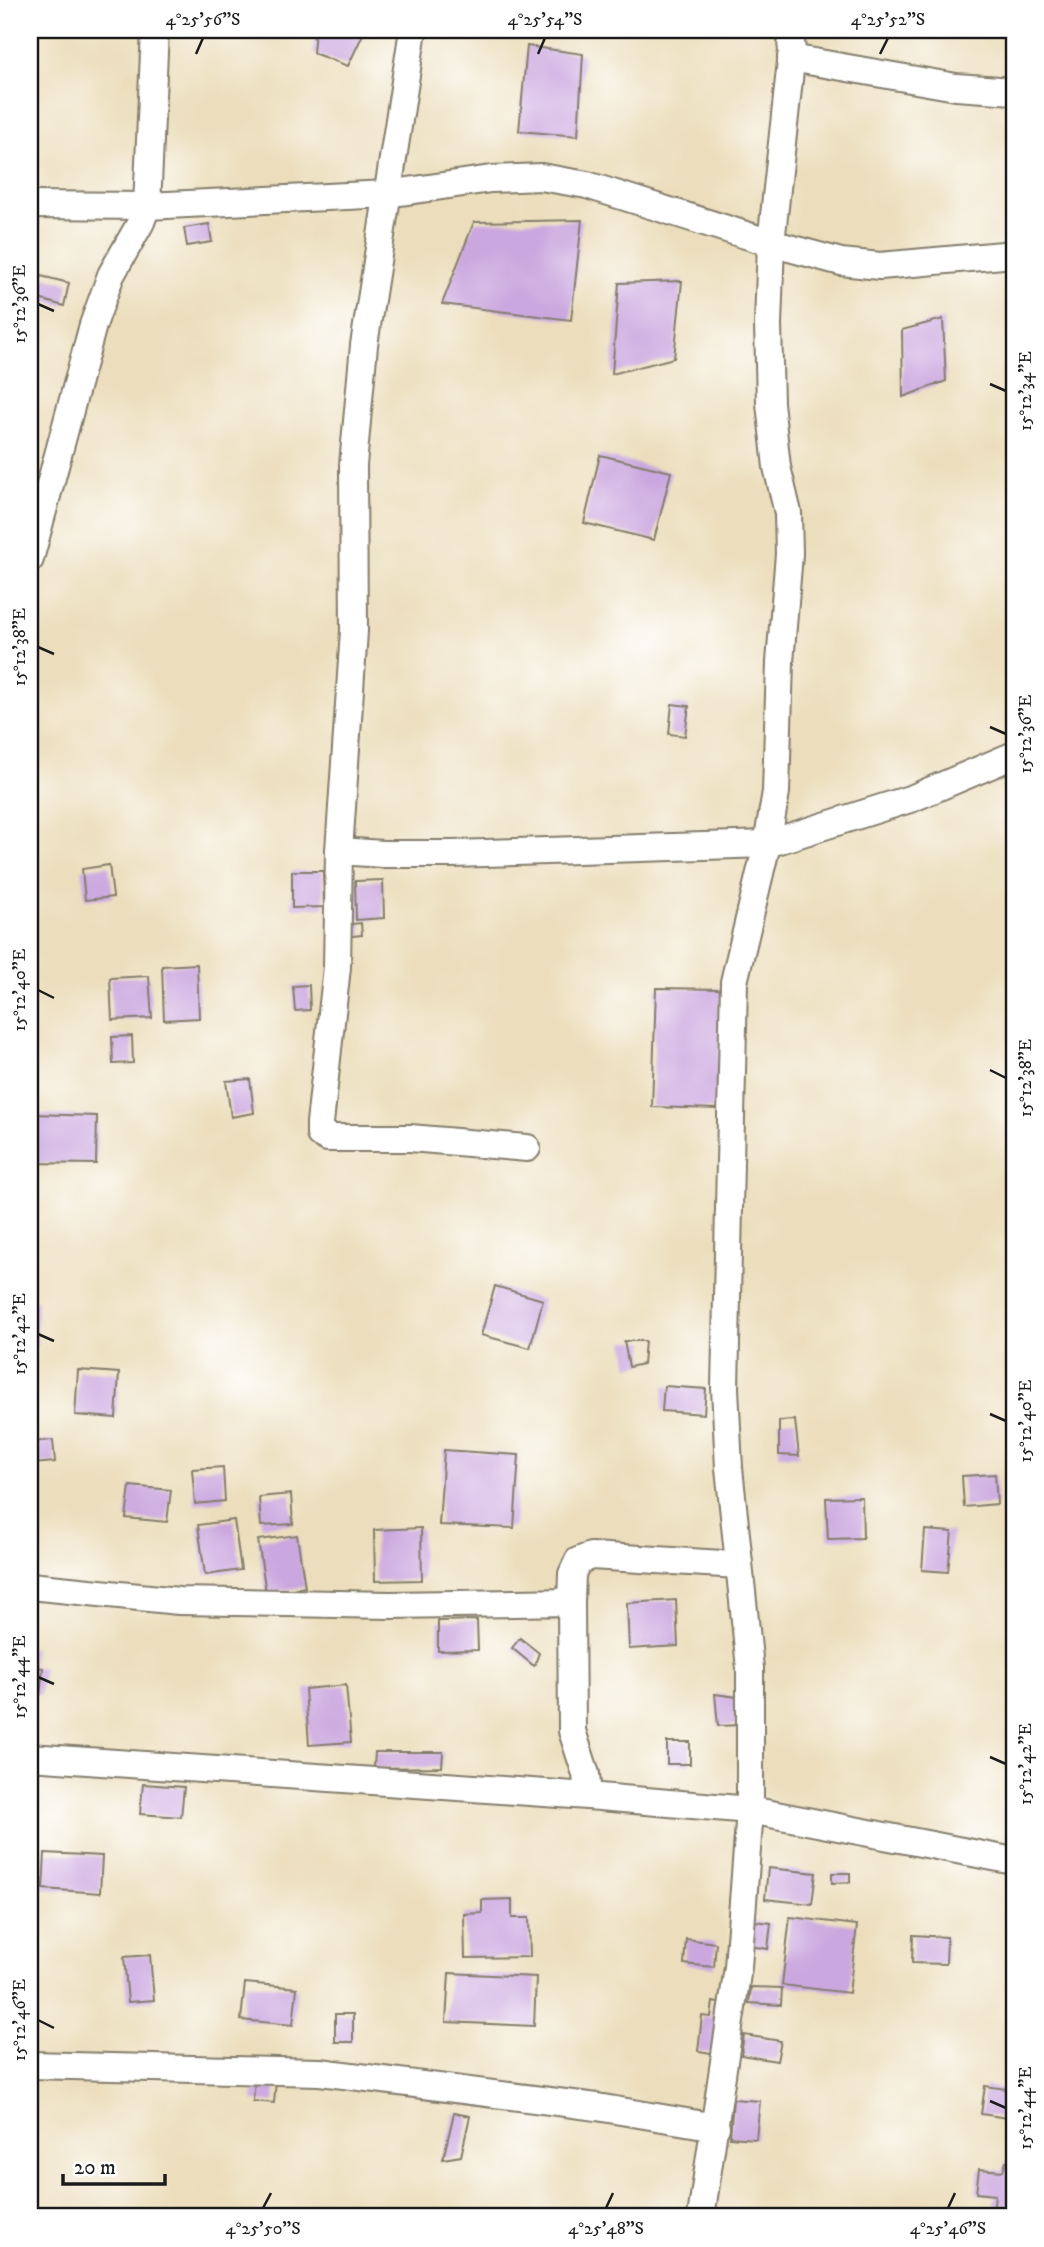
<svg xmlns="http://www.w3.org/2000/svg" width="1044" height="2247" font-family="'IM FELL DW Pica',serif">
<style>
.building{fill:#cba7df}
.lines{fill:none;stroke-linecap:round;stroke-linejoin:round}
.street-casing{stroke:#847d6c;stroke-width:30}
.street{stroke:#fff;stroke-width:26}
.ticks{fill:none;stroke:#1c1c1c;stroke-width:2.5}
.neatline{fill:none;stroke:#1c1c1c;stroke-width:2.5}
.ticks-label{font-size:18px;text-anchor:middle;fill:#1c1c1c}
</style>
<rect width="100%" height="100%" fill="#fff"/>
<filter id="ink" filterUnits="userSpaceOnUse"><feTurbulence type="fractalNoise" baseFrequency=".0143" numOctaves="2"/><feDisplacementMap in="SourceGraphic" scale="14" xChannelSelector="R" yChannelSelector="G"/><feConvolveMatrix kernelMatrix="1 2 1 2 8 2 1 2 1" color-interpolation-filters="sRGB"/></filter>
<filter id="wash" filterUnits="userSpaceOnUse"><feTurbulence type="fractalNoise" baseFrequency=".00686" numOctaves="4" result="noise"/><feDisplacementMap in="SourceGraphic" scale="28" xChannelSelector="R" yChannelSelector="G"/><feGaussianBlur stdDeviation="1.57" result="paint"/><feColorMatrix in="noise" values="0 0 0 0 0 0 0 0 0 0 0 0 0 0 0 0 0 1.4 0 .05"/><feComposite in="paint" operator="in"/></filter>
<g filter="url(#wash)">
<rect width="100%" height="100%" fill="#ecdebc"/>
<g id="blocks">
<!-- building -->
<g class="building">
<polygon points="315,30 365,30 348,66 313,53"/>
<polygon points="527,46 583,54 578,136 519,131"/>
<polygon points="582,220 571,320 442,304 474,222"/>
<polygon points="209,224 212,242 187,246 184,228"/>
<polygon points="41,276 69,283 64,306 35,298"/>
<polygon points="682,281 674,358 612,374 619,283"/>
<polygon points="943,319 946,381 903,397 902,330"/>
<polygon points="600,455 671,472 654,540 584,523"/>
<polygon points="672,704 689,706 685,736 669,734"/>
<polygon points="109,865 113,897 85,900 82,869"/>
<polygon points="292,871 323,871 324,907 292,908"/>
<polygon points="383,880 384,918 356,920 355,881"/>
<polygon points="361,923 362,935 343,937 342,925"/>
<polygon points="197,964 199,1018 164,1020 162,966"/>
<polygon points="149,976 152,1018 112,1020 110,978"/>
<polygon points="309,985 310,1010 295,1011 293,986"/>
<polygon points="656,988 722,989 718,1109 652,1107"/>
<polygon points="132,1036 133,1063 113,1064 112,1037"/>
<polygon points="250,1079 254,1113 231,1117 226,1081"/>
<polygon points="33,1114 97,1116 96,1164 31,1163"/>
<polygon points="495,1286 543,1300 530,1348 481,1335"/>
<polygon points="37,1300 37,1345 30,1345 30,1301"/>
<polygon points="624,1341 645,1341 643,1364 629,1367"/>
<polygon points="78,1370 119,1373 116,1418 75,1415"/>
<polygon points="664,1386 706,1389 704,1414 662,1411"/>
<polygon points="795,1420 799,1456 779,1455 779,1421"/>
<polygon points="53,1440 55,1462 33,1464 30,1442"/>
<polygon points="444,1450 519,1455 514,1528 439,1525"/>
<polygon points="223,1467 225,1501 195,1504 192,1469"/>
<polygon points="995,1474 997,1504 964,1507 962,1476"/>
<polygon points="130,1486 171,1490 167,1522 126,1518"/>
<polygon points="291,1494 293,1524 261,1526 259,1497"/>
<polygon points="862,1497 863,1538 828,1539 826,1498"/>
<polygon points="234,1520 241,1570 205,1575 198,1525"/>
<polygon points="421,1528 422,1580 375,1581 374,1530"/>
<polygon points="925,1530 952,1532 948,1572 922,1570"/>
<polygon points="297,1535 305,1587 266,1593 258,1540"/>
<polygon points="676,1600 678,1646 629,1649 627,1603"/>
<polygon points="477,1620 478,1650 438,1651 438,1621"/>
<polygon points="520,1638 539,1653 534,1666 512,1648"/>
<polygon points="30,1647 34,1648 32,1666 43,1668 40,1695 30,1694"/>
<polygon points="346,1685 351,1742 309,1745 305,1689"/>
<polygon points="715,1694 737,1697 740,1725 718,1726"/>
<rect x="667" y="1742" width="23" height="22"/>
<polygon points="375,1752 443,1752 442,1767 374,1768"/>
<polygon points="143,1784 184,1787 181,1817 140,1814"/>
<polygon points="45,1853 102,1856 100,1893 43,1889"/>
<polygon points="768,1868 816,1873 812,1904 765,1899"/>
<polygon points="832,1873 850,1873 850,1882 832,1883"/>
<polygon points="512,1899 512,1918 529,1918 530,1957 465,1958 464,1914 482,1913 482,1900"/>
<polygon points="790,1917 857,1925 849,1993 782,1985"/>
<polygon points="753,1921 771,1923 768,1949 750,1946"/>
<polygon points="913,1935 947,1937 946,1964 912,1963"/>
<polygon points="686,1939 716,1943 714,1967 684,1964"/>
<polygon points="150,1955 154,2000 128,2002 124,1957"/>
<polygon points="449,1973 536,1977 534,2026 446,2022"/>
<polygon points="245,1983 297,1988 293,2025 241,2020"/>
<polygon points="751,1987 782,1988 781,2005 749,2003"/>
<polygon points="713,2002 724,2004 718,2054 698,2051 702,2016 711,2017"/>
<rect x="335" y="2014" width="18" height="28"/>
<polygon points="744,2035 781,2041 777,2061 741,2055"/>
<polygon points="255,2079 276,2080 274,2103 253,2101"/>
<polygon points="985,2086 1014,2090 1014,2119 981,2114"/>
<polygon points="733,2099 760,2101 756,2139 730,2137"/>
<polygon points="454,2113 470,2116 461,2156 443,2159"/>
<polygon points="1006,2161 1014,2162 1014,2216 993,2214 995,2195 976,2193 979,2169 1003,2171"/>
</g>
</g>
</g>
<g filter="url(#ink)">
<use href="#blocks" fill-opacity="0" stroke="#847d6c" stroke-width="2"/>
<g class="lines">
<!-- street casing -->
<g class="street-casing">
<g id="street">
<polyline points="413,30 364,345 353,465 354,631 339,851 337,967 320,1123 320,1134 327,1138 410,1138 527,1148"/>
<polyline points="791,58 956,87 1014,91"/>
<polyline points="30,205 147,206 387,194 491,179 541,177 587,185 771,243 841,262 880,266 1014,254"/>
<polyline points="30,559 93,325 111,275 141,222 147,206 155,30"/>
<polyline points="339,851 383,854 452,854 767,844 913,798 1014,755"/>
<polyline points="30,1586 179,1601 390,1605 571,1602 572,1731 586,1774 588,1796"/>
<polyline points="571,1602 572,1574 578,1561 591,1556 739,1565"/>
<polyline points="30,1757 588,1796 750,1810 1014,1861"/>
<polyline points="30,2065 320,2072 597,2107 716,2127"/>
<polyline points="701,2217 738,1967 750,1810 750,1668 729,1468 725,1388 734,982 767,844 776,792 780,662 789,554 788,513 777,467 770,403 768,324 771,243 792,52 790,30"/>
</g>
</g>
<!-- street -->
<use href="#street" class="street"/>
</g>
</g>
<!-- ticks -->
<path class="ticks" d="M196 54 203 38M538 54 545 38M880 54 888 38M38 304 54 311M990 384 1006 391M38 647 54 654M990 727 1006 734M38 990 54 998M990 1070 1006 1078M38 1334 54 1341M990 1414 1006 1421M38 1677 54 1684M990 1757 1006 1764M38 2020 54 2028M990 2101 1006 2108M263 2208 271 2193M606 2208 613 2193M948 2208 955 2193"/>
<!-- margin -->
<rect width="1044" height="2247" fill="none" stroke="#fff" stroke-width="77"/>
<!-- scale -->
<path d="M63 2174v10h102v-10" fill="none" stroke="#1c1c1c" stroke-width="3.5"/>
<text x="74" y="2174" font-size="21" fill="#1c1c1c" stroke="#ffffff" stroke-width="5" paint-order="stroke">20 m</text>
<rect x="38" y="38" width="968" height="2170" class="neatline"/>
<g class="ticks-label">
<text x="203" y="25">4°25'56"S</text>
<text x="545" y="25">4°25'54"S</text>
<text x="888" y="25">4°25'52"S</text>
<text transform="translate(19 304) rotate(-90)" y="6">15°12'36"E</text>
<text transform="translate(1025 391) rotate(-90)" y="6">15°12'34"E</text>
<text transform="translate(19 647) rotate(-90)" y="6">15°12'38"E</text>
<text transform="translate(1025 734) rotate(-90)" y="6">15°12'36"E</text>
<text transform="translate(19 990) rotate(-90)" y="6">15°12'40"E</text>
<text transform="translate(1025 1078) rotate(-90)" y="6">15°12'38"E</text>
<text transform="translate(19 1334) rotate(-90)" y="6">15°12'42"E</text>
<text transform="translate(1025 1421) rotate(-90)" y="6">15°12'40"E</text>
<text transform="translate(19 1677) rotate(-90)" y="6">15°12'44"E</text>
<text transform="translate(1025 1764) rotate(-90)" y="6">15°12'42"E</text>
<text transform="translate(19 2020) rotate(-90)" y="6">15°12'46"E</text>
<text transform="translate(1025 2108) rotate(-90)" y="6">15°12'44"E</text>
<text x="263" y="2234">4°25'50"S</text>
<text x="606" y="2234">4°25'48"S</text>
<text x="948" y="2234">4°25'46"S</text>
</g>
</svg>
